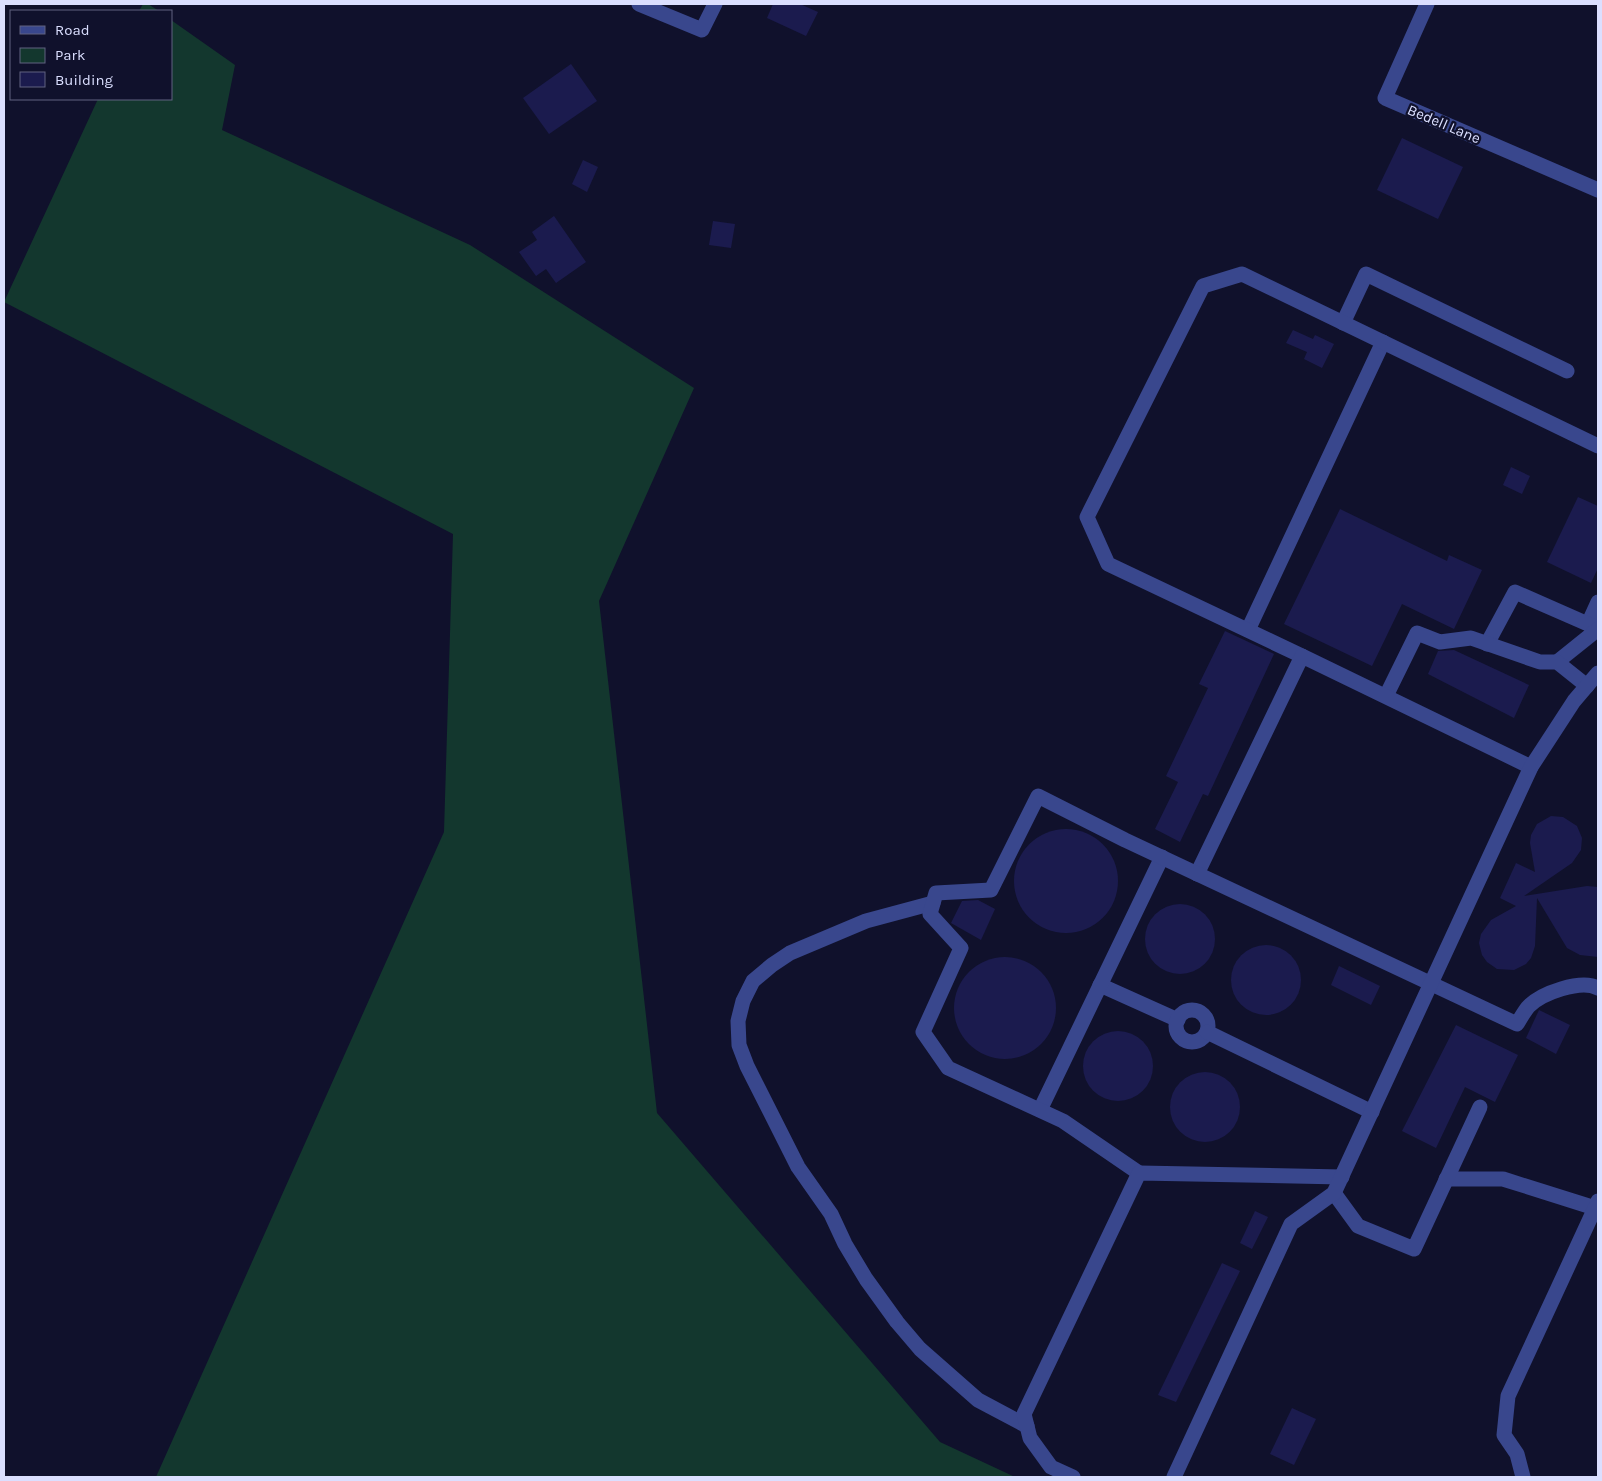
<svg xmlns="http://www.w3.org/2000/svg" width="1602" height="1481" font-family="Karla,sans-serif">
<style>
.green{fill:#13372e}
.building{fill:#1b1b4e}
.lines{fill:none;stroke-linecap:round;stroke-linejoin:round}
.minor{stroke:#39478d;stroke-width:15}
.labels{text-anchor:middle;stroke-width:4.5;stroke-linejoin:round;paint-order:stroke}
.street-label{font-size:15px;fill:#dbdfff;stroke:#10112c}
</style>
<rect width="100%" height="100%" fill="#10112c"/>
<!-- green -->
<g class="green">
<polygon points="143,4 148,4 159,11 139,11"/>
<polygon points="171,20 235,65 222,130 470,245 694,388 599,601 657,1113 940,1442 1015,1477 156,1477 444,832 453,534 4,302 98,99 171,99"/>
</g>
<!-- building -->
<g class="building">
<polygon points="773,4 800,4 818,12 806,36 767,18"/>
<polygon points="571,64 597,101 549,134 523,98"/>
<polygon points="1402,138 1463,167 1438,219 1377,190"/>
<polygon points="583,160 598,167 587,192 572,184"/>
<polygon points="554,216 586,262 556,283 546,269 536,276 519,252 537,240 532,232"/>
<polygon points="713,221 735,224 731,248 709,245"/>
<polygon points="1293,330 1313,339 1315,335 1334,344 1322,368 1304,359 1307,352 1286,343"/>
<polygon points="1511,467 1530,476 1522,494 1503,485"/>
<polygon points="1578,497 1598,506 1598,568 1591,583 1547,562"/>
<polygon points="1340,509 1447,561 1449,555 1482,570 1454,629 1402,604 1372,666 1284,624"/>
<polygon points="1225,631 1274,654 1208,796 1203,794 1180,842 1155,829 1178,782 1166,776 1208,688 1199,684"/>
<polygon points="1454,650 1529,685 1514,718 1428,674 1438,651"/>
<polygon points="1551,816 1563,817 1577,826 1582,838 1581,850 1572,863 1524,896 1587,886 1598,887 1598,957 1580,955 1567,948 1537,898 1535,946 1531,958 1526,964 1514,970 1497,969 1487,962 1482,955 1479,943 1481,934 1491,920 1516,906 1500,898 1516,863 1535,872 1530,843 1531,835 1537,824"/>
<circle cx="1066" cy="881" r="52"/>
<polygon points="978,900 995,909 981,940 951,923 962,901"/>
<circle cx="1180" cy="939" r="35"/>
<circle cx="1266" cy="980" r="35"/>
<circle cx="1005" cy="1008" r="51"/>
<polygon points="1339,966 1380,986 1371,1005 1331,985"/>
<polygon points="1539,1010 1570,1025 1556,1054 1526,1038"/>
<polygon points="1456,1025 1518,1055 1495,1102 1465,1087 1436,1148 1402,1131"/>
<circle cx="1118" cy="1066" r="35"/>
<circle cx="1205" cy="1107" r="35"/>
<polygon points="1255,1211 1268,1217 1252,1249 1240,1243"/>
<polygon points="1222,1263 1240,1271 1176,1402 1158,1395"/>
<polygon points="1292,1408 1316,1419 1294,1465 1270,1454"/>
</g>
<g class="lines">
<!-- minor -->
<g class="minor">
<polyline points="639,4 702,30 715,4"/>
<polyline points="1427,4 1385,98 1598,190"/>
<polyline points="1343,323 1366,274 1567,371"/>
<polyline points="1588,624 1598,602"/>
<polyline points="1248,630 1383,342"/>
<polyline points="1487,644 1515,592 1597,628"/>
<polyline points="1302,656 1108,564 1087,517 1203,286 1242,274 1598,446"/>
<polyline points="1557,662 1598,629"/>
<polyline points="1386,696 1417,633 1440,642 1471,638 1540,662 1557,662 1587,686"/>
<polyline points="1197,874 1302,656 1531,767"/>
<polyline points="933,903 866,921 790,953 772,965 753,981 743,1001 738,1021 739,1045 747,1066 798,1167 831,1214 845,1244 866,1279 897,1322 920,1349 978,1400 1027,1426"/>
<polyline points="1100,985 1178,1020"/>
<circle cx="1192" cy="1026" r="16"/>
<polyline points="1207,1032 1372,1112"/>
<polyline points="1040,1110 1162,857"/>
<path d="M1139 1173 1063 1121 948 1068 923 1032 961 948 930 914 936 893 991 890 1038 796 1125 840 1517 1024C1520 1019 1524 1012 1528 1007 1541 993 1581 979 1598 988"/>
<polyline points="1446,1179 1503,1179 1595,1208 1598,1201"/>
<polyline points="1334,1193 1358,1226 1414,1249 1480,1107"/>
<polyline points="1073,1477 1051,1467 1030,1438 1024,1414 1139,1173 1342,1177"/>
<polyline points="1174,1477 1291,1224 1334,1193 1531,767 1574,701 1598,673"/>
<polyline points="1523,1477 1517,1454 1504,1435 1508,1396 1595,1208"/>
</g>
</g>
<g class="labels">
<!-- street labels -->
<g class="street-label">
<text transform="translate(1444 124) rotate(23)" y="5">Bedell Lane</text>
</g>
</g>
<!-- border -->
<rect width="1602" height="1481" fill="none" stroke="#dbdfff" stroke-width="10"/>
<!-- legend -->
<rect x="10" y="10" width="162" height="90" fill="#10112c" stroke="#616380"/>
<rect x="20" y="26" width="25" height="8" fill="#39478d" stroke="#616380"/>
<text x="55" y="35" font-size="15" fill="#dbdfff">Road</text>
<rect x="20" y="48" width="25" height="15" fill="#13372e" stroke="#616380"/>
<text x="55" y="60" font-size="15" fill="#dbdfff">Park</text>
<rect x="20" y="72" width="25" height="15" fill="#1b1b4e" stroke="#616380"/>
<text x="55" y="85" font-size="15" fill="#dbdfff">Building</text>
</svg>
